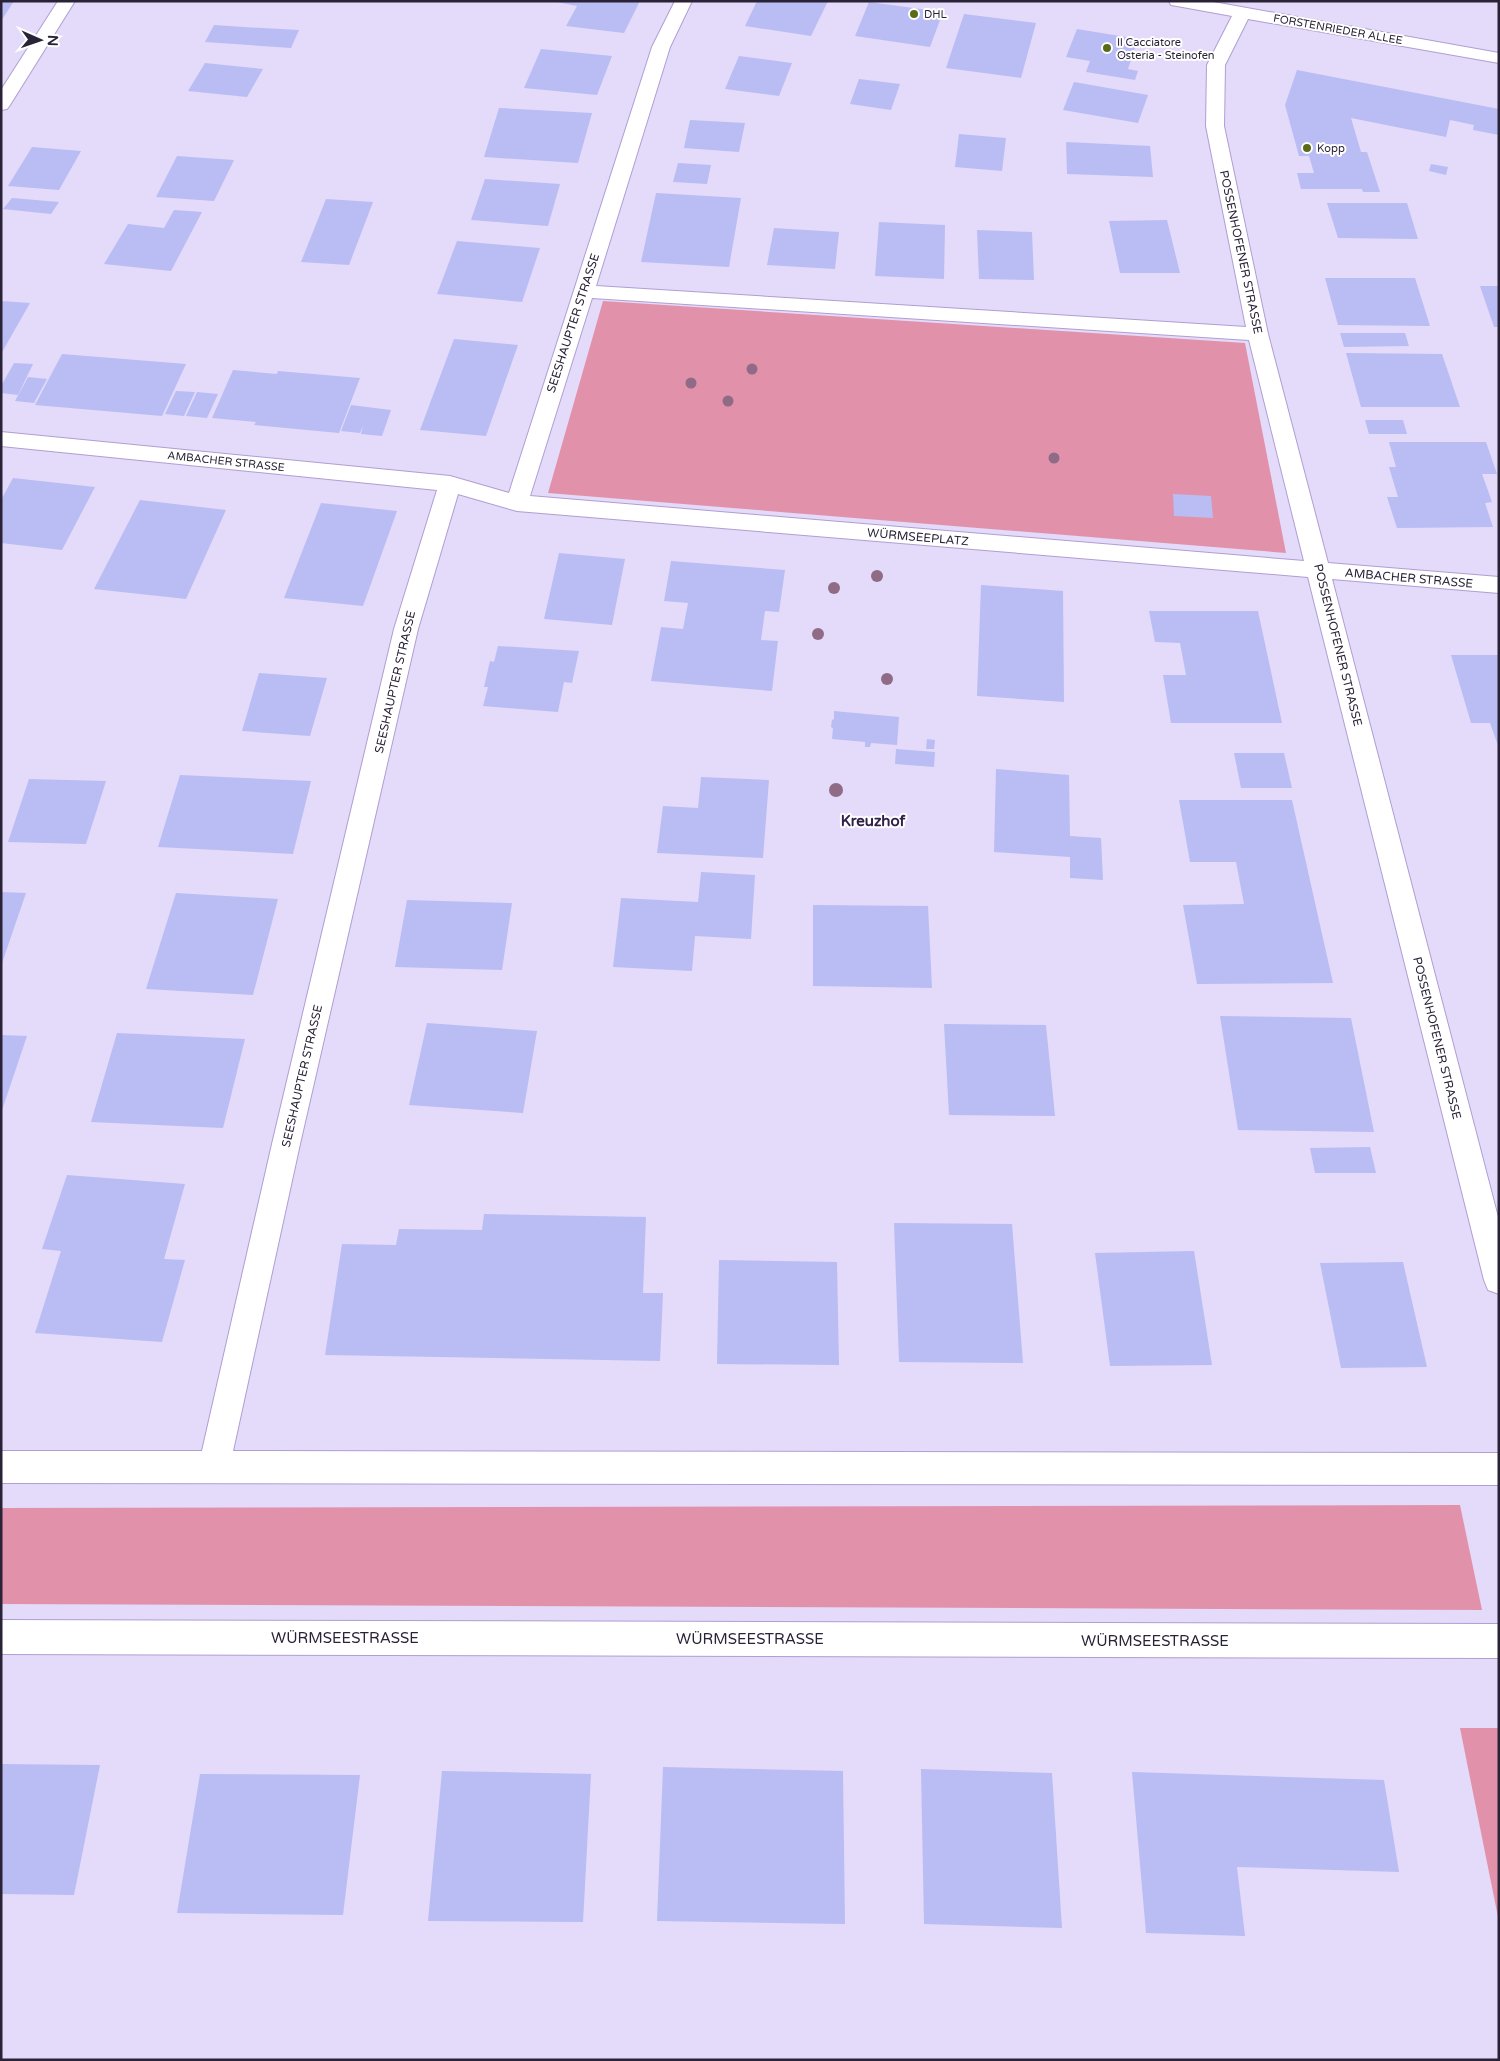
<svg xmlns="http://www.w3.org/2000/svg" width="1500" height="2061" font-family="'Varela Round',sans-serif">
<style>
.green{fill:#e192aa}
.building{fill:#b9bdf3}
.lines{fill:none;stroke-linecap:round;stroke-linejoin:round}
.minor-casing{stroke:#b09ed2;stroke-width:2}
.minor{fill:#fff;fill-rule:evenodd}
.tree{fill:#906b86}
.poi-dot{fill:#5a6b17;stroke:#fff;stroke-width:2}
.labels{text-anchor:middle;stroke-width:4;stroke-linejoin:round;paint-order:stroke}
.far-poi-label{font-size:11px;fill:#2a2337;stroke:#fff;text-anchor:start}
.far-street-label{font-size:11px;fill:#2a2337;stroke:#fff}
.street-label{font-size:12px;fill:#2a2337;stroke:#fff}
.quarter-label{font-size:15px;font-weight:bold;fill:#32204a;stroke:#fff}
.near-street-label{font-size:15px;fill:#2a2337;stroke:#fff}
</style>
<rect width="100%" height="100%" fill="#e4dafa"/>
<!-- green -->
<g class="green">
<polygon points="603,301 1245,343 1286,553 548,493"/>
<polygon points="1460,1505 1482,1610 1,1604 1,1508"/>
<polygon points="1460,1728 1499,1728 1499,1922"/>
</g>
<!-- building -->
<g class="building">
<polygon points="1,1 14,1 1,21"/>
<polygon points="552,1 640,1 624,33 566,26 577,6"/>
<polygon points="757,1 828,1 811,36 745,26"/>
<polygon points="869,2 943,12 930,47 855,36"/>
<polygon points="964,14 1036,23 1021,78 946,68"/>
<polygon points="214,25 244,27 299,30 291,48 205,42"/>
<polygon points="1077,29 1138,39 1128,69 1138,71 1135,80 1086,72 1090,61 1066,57"/>
<polygon points="541,49 612,56 597,95 524,88"/>
<polygon points="739,56 792,63 779,96 725,89"/>
<polygon points="205,63 263,69 247,97 188,91"/>
<polygon points="1297,70 1499,109 1499,135 1473,130 1474,125 1450,120 1446,137 1351,118 1361,152 1367,152 1380,192 1363,192 1362,189 1301,189 1297,173 1314,173 1309,156 1299,156 1285,105"/>
<polygon points="859,79 900,84 891,110 850,104"/>
<polygon points="1074,82 1148,95 1138,123 1063,110"/>
<polygon points="499,108 592,113 578,163 484,157"/>
<polygon points="690,120 745,123 739,152 684,148"/>
<polygon points="959,134 1006,138 1002,171 955,167"/>
<polygon points="1066,142 1150,146 1153,177 1067,174"/>
<polygon points="32,147 81,151 59,190 8,186"/>
<polygon points="177,156 234,160 214,201 156,197"/>
<polygon points="678,163 711,165 707,184 673,182"/>
<polygon points="1431,164 1448,167 1446,175 1429,171"/>
<polygon points="485,179 560,184 548,226 471,220"/>
<polygon points="656,193 741,198 729,267 641,262"/>
<polygon points="12,198 59,202 51,214 3,209"/>
<polygon points="326,199 373,202 349,265 301,262"/>
<polygon points="1327,203 1407,203 1418,239 1338,238"/>
<polygon points="174,210 202,212 171,271 104,264 128,224 164,228"/>
<polygon points="1167,220 1180,273 1120,273 1109,221"/>
<polygon points="879,222 945,225 944,279 875,276"/>
<polygon points="774,228 839,232 835,269 767,265"/>
<polygon points="977,230 1032,232 1034,280 979,279"/>
<polygon points="457,241 540,248 522,302 437,294"/>
<polygon points="1325,278 1415,278 1430,326 1338,325"/>
<polygon points="1480,286 1499,286 1499,327 1494,327"/>
<polygon points="1,301 30,303 1,354"/>
<polygon points="1340,333 1405,333 1409,346 1344,347"/>
<polygon points="454,339 518,345 486,436 420,430"/>
<polygon points="1346,353 1442,354 1460,407 1361,407"/>
<polygon points="62,354 186,364 162,416 35,405"/>
<polygon points="14,363 33,364 18,395 1,393 1,386"/>
<polygon points="233,370 277,374 278,371 360,378 339,433 254,425 256,422 212,418"/>
<polygon points="28,377 47,379 34,403 15,401"/>
<polygon points="176,391 195,392 184,416 165,414"/>
<polygon points="197,392 218,394 207,418 186,416"/>
<polygon points="351,405 391,410 382,436 361,434 363,426 360,433 341,431"/>
<polygon points="1365,420 1403,420 1407,434 1369,434"/>
<polygon points="1389,442 1486,442 1497,474 1482,474 1492,502 1485,503 1493,527 1397,528 1387,497 1398,497 1389,467 1396,467"/>
<polygon points="13,478 95,487 62,550 1,543 1,500"/>
<polygon points="1173,494 1211,496 1213,518 1174,516"/>
<polygon points="140,500 226,510 186,599 94,589"/>
<polygon points="321,503 397,511 363,606 284,598"/>
<polygon points="559,553 625,559 612,625 544,619"/>
<polygon points="671,561 785,570 779,612 765,611 761,640 778,641 772,691 651,681 661,627 683,629 688,603 664,601"/>
<polygon points="981,585 1063,591 1064,702 977,696"/>
<polygon points="1149,611 1258,611 1282,723 1171,723 1163,675 1186,675 1180,643 1155,642"/>
<polygon points="498,646 579,651 572,683 564,682 558,712 483,706 488,687 484,687 490,661 494,662"/>
<polygon points="1451,655 1499,655 1499,748 1490,723 1471,723"/>
<polygon points="259,673 327,678 310,736 242,731"/>
<polygon points="834,711 899,717 897,745 871,743 870,747 865,747 865,742 832,739 833,728 831,727 832,720 834,719"/>
<polygon points="927,739 935,740 934,749 926,749"/>
<polygon points="896,749 935,752 934,767 895,764"/>
<polygon points="1234,753 1284,753 1292,788 1241,788"/>
<polygon points="996,769 1069,775 1070,836 1101,838 1103,880 1070,878 1070,857 994,852"/>
<polygon points="180,775 311,781 293,854 158,847"/>
<polygon points="701,777 769,780 763,858 657,853 663,806 698,808"/>
<polygon points="29,779 106,781 86,844 8,842"/>
<polygon points="1179,800 1292,800 1333,983 1197,984 1183,905 1244,904 1236,862 1190,862"/>
<polygon points="701,872 755,875 751,939 695,936 692,971 613,967 621,898 698,902"/>
<polygon points="1,892 26,893 2,963 1,962"/>
<polygon points="176,893 278,899 253,995 146,989"/>
<polygon points="407,900 512,903 502,970 395,967"/>
<polygon points="813,905 928,906 932,988 813,986"/>
<polygon points="1220,1016 1351,1018 1374,1132 1238,1130"/>
<polygon points="427,1023 537,1031 523,1113 409,1105"/>
<polygon points="944,1024 1046,1025 1055,1116 949,1115"/>
<polygon points="117,1033 245,1039 223,1128 91,1122"/>
<polygon points="1,1035 27,1036 1,1113"/>
<polygon points="1370,1147 1376,1173 1315,1173 1310,1148"/>
<polygon points="67,1175 185,1184 164,1259 185,1260 162,1342 35,1333 61,1251 42,1249"/>
<polygon points="484,1214 646,1217 643,1293 663,1293 660,1361 325,1355 342,1244 396,1245 399,1229 482,1230"/>
<polygon points="894,1223 1012,1224 1023,1363 899,1362"/>
<polygon points="1194,1251 1212,1365 1110,1366 1095,1253"/>
<polygon points="719,1260 837,1262 839,1365 717,1364"/>
<polygon points="1403,1262 1427,1367 1341,1368 1320,1263"/>
<polygon points="1,1764 100,1765 74,1895 1,1894"/>
<polygon points="663,1767 843,1771 845,1924 657,1921"/>
<polygon points="921,1769 1052,1773 1062,1928 924,1924"/>
<polygon points="442,1771 591,1774 583,1922 428,1921"/>
<polygon points="1132,1772 1384,1780 1399,1872 1237,1867 1245,1936 1146,1933"/>
<polygon points="200,1774 360,1775 343,1915 177,1913"/>
</g>
<g class="lines">
<!-- minor casing -->
<g class="minor-casing">
<g id="minor">
<polygon points="58,1 75,1 10,105 7,109 1,110 1,90"/>
<path d="M675 1H692L670 47 596 286 1246 327 1206 126 1207 65 1232 16 1177 6 1171 5 1169 1H1208L1499 53V63L1248 19 1225 65 1224 126 1268 334 1328 563 1499 577V593L1332 579 1499 1221V1294L1488 1290 1484 1280 1308 577 517 511 458 494 418 629 300 1144 233 1451 1499 1453V1485L1 1483V1451H202L272 1144 394 629 437 490 1 446V432L450 476 509 493 652 47ZM592 298 1249 340 1304 561 530 496Z"/>
<polygon points="1,1620 1499,1624 1499,1658 1,1654"/>
</g>
</g>
<!-- minor -->
<use href="#minor" class="minor"/>
</g>
<!-- trees -->
<g class="tree">
<circle cx="752" cy="369" r="5.5"/>
<circle cx="691" cy="383" r="5.5"/>
<circle cx="728" cy="401" r="5.5"/>
<circle cx="1054" cy="458" r="5.5"/>
<circle cx="877" cy="576" r="6"/>
<circle cx="834" cy="588" r="6"/>
<circle cx="818" cy="634" r="6"/>
<circle cx="887" cy="679" r="6"/>
<circle cx="836" cy="790" r="7"/>
</g>
<!-- markers -->
<g class="poi-dot">
<circle cx="914" cy="14" r="5"/>
<circle cx="1107" cy="48" r="5"/>
<circle cx="1307" cy="148" r="5"/>
</g>
<g class="labels">
<!-- far-poi labels -->
<g class="far-poi-label">
<text x="924" y="18">DHL</text>
<text x="1117" y="46">Il Cacciatore<tspan x="1117" dy="13">Osteria - Steinofen</tspan></text>
<text x="1317" y="152">Kopp</text>
</g>
<!-- far-street labels -->
<g class="far-street-label">
<text transform="translate(1338 29) rotate(10)" y="4">FORSTENRIEDER ALLEE</text>
<text transform="translate(226 461) rotate(6)" y="4">AMBACHER STRASSE</text>
</g>
<!-- street labels -->
<g class="street-label">
<text transform="translate(1241 252) rotate(78)" y="4">POSSENHOFENER STRASSE</text>
<text transform="translate(573 323) rotate(-72)" y="4">SEESHAUPTER STRASSE</text>
<text transform="translate(918 537) rotate(5)" y="4">WÜRMSEEPLATZ</text>
<text transform="translate(1409 578) rotate(5)" y="4">AMBACHER STRASSE</text>
<text transform="translate(1338 645) rotate(76)" y="4">POSSENHOFENER STRASSE</text>
<text transform="translate(395 682) rotate(-77)" y="4">SEESHAUPTER STRASSE</text>
<text transform="translate(1437 1038) rotate(76)" y="4">POSSENHOFENER STRASSE</text>
<text transform="translate(302 1076) rotate(-77)" y="4">SEESHAUPTER STRASSE</text>
</g>
<!-- quarter labels -->
<g class="quarter-label">
<text x="873" y="826">Kreuzhof</text>
</g>
<!-- near-street labels -->
<g class="near-street-label">
<text x="345" y="1643">WÜRMSEESTRASSE</text>
<text x="750" y="1644">WÜRMSEESTRASSE</text>
<text x="1155" y="1646">WÜRMSEESTRASSE</text>
</g>
</g>
<!-- border -->
<rect width="1500" height="2061" fill="none" stroke="#2a2337" stroke-width="5"/>
<!-- north arrow -->
<g transform="translate(40 40) rotate(92)" stroke="#ffffff" stroke-width="4" paint-order="stroke">
<path d="M0-4L9 19L0 12L-9 19Z" fill="#2a2337"/>
<text y="-8" font-size="14" font-weight="bold" text-anchor="middle" fill="#2a2337">N</text>
</g>
</svg>
